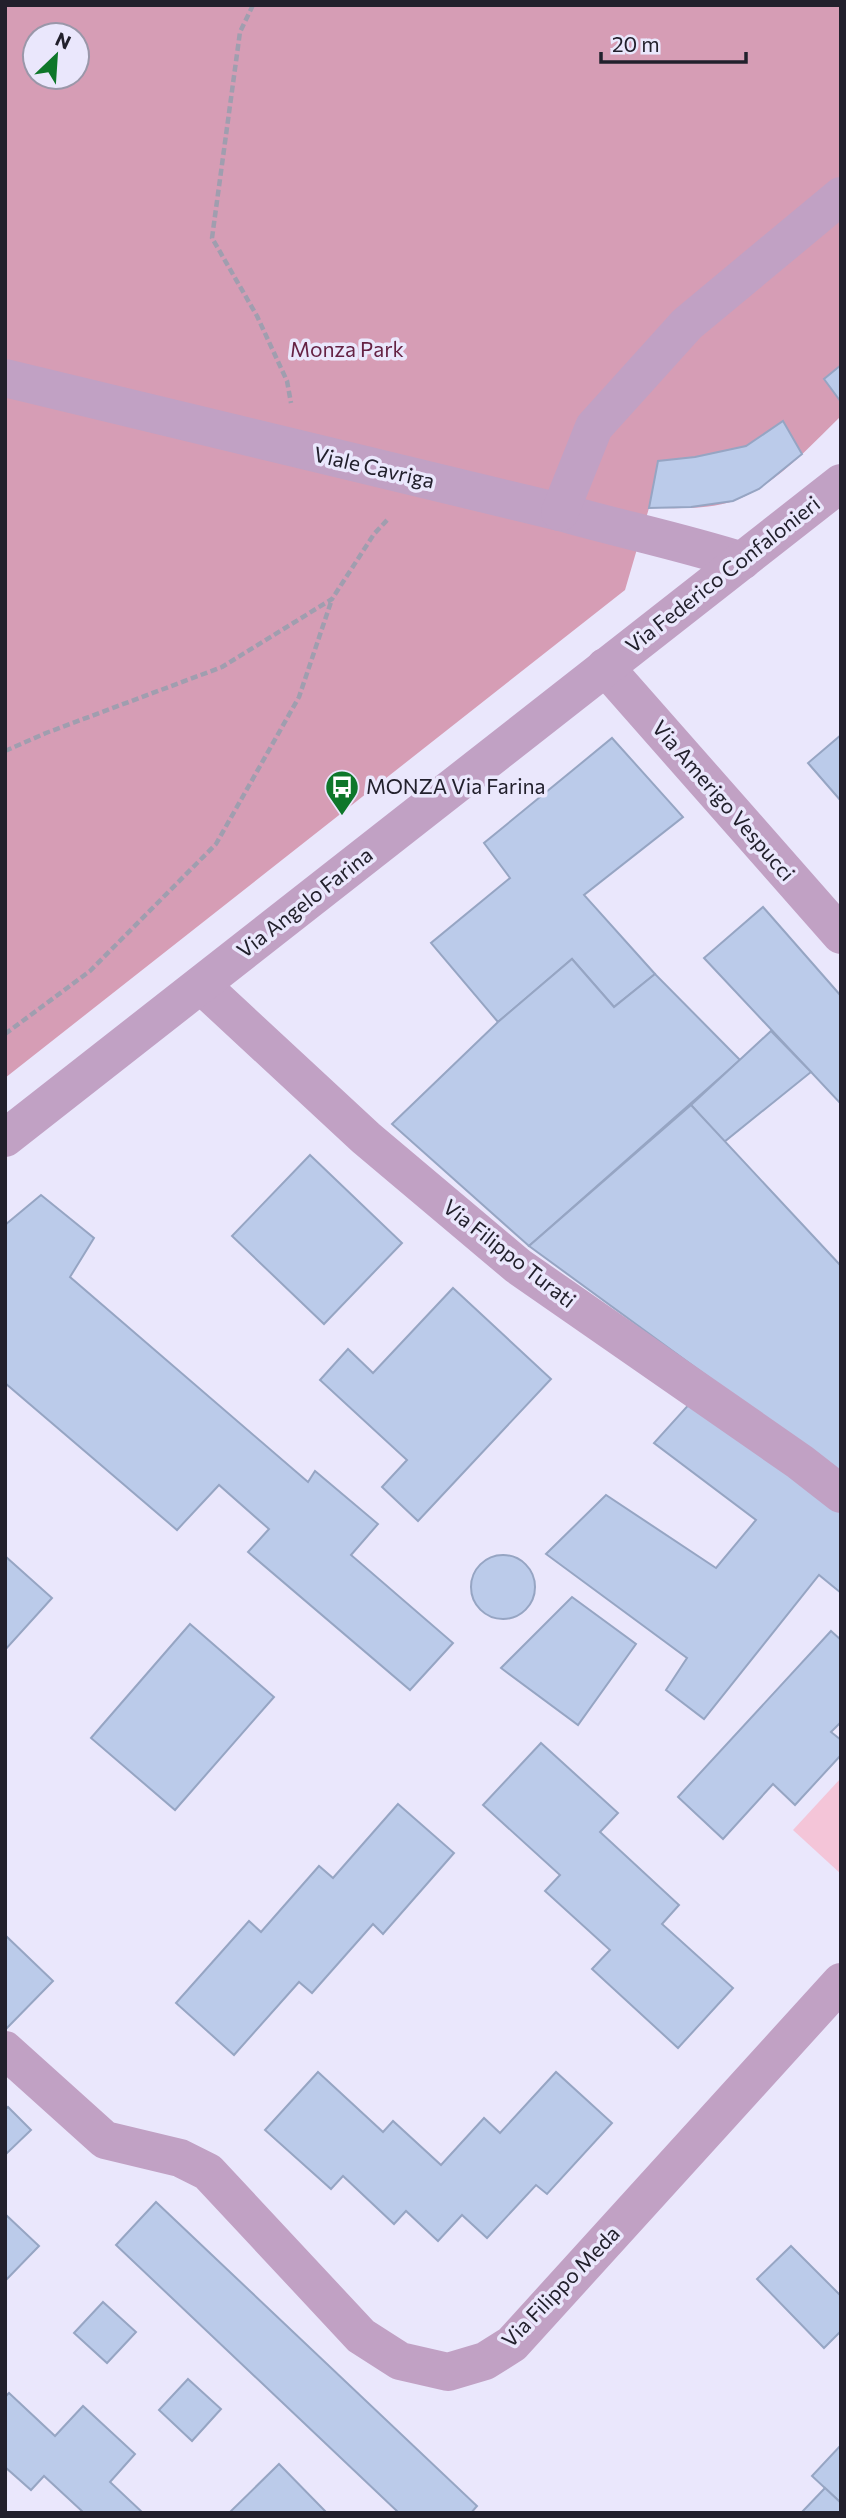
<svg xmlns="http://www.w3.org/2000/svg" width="846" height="2518" font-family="Commissioner,sans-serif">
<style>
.green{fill:#f4c5d8}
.forest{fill:#d69db5;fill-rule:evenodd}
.building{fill:#bbcbea;stroke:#96a5c3;stroke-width:2}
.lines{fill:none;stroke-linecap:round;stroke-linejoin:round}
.path{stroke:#a09eaf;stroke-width:4.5;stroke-dasharray:7 3.5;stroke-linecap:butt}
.minor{stroke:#c1a1c4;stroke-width:38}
.labels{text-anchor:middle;stroke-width:7;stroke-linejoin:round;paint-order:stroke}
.park-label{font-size:21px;fill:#652244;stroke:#eae7fc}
.street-label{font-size:21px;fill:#22202c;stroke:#eae7fc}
.poi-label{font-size:21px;fill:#22202c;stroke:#eae7fc;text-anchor:start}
</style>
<rect width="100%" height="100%" fill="#eae7fc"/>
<!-- green -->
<polygon class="green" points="841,1778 841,1874 793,1830"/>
<!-- forest -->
<path class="forest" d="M5 5H841V416C810 446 777 484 736 500 710 510 677 508 649 508L625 590 5 1078ZM35 35H77V77H35Z"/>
<!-- building -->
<g class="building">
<polygon points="841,365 841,402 824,379"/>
<polygon points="783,421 802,454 759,489 733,501 691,507 649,508 658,461 695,457 746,446"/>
<polygon points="841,735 841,801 808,763"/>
<polygon points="612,738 683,817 584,895 655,974 614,1007 572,959 498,1022 431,943 510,878 484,843"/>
<polygon points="763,907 841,996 841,1104 704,958"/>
<polygon points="572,959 614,1007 655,974 740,1060 529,1246 392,1124 498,1022"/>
<polygon points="771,1031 811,1072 724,1142 691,1105"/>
<polygon points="691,1105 841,1266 841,1474 529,1246"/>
<polygon points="310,1155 402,1243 324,1324 232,1236"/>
<polygon points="41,1195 94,1238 70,1277 308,1482 315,1471 378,1524 351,1555 453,1643 410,1690 248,1552 269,1529 219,1485 177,1530 5,1383 5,1225"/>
<polygon points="453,1288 551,1379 418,1521 382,1487 407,1460 320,1380 348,1349 373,1373"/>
<polygon points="692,1401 841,1509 841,1593 819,1575 704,1719 666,1690 687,1658 546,1554 606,1495 716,1568 756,1520 654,1443"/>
<circle cx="503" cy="1587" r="32"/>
<polygon points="5,1556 52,1598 5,1650"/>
<polygon points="572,1597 636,1644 578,1725 501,1668"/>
<polygon points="190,1624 274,1697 175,1810 91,1738"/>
<polygon points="831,1631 841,1640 841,1722 831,1732 841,1740 841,1755 795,1805 773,1784 723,1839 678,1797"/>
<polygon points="541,1743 618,1813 600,1832 679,1905 662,1924 733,1988 678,2048 592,1969 610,1950 545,1891 560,1875 483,1805"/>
<polygon points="398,1804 454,1853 383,1934 373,1924 312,1993 299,1982 234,2055 176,2003 249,1921 261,1932 319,1866 333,1878"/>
<polygon points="5,1935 53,1981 5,2030"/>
<polygon points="318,2072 383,2132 393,2121 441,2165 484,2118 500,2133 556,2072 612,2123 547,2194 536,2185 487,2238 462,2215 438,2241 406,2211 394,2224 343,2176 331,2189 265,2130"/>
<polygon points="8,2107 31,2130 5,2155 5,2110"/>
<polygon points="156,2202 477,2506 471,2513 399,2513 116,2245"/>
<polygon points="5,2214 39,2246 5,2281"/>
<polygon points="791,2246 841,2296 841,2331 824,2348 757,2279"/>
<polygon points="103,2302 136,2332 107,2363 74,2333"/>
<polygon points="188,2379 221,2409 192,2441 159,2410"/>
<polygon points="9,2393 55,2436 83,2406 135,2454 110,2482 143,2513 84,2513 44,2476 31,2490 5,2467 5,2397"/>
<polygon points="841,2445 841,2503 812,2476"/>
<polygon points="279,2464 327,2513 229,2513"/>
<polygon points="825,2488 841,2503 841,2513 801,2513"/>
</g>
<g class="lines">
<!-- path -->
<g class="path">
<polyline points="253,5 240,32 212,238 257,316 287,381 291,403"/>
<polyline points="5,751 46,733 222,667 332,599 374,534 389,518"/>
<polyline points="5,1034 90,971 216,844 299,697 332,599"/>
</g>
<!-- minor -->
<g class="minor">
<path d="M5 378 560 512C620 529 682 542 742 561"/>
<polyline points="560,512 594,427 687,324 841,196"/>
<polyline points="605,667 841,935"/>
<polyline points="201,985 366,1138 518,1266 800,1462 841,1494"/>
<polyline points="5,1138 841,483"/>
<polyline points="5,2050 105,2140 180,2158 208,2172 361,2336 400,2361 448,2372 485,2361 512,2344 841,1982"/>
</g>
</g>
<!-- icons -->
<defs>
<g id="bus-pin" transform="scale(1.75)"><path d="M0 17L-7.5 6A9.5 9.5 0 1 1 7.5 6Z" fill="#0e772a" stroke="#eae7fc"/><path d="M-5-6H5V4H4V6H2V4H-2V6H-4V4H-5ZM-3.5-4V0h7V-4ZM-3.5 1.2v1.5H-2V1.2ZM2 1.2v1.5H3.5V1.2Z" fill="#fff"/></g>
</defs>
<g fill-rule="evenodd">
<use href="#bus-pin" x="342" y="787"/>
</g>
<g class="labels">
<!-- park labels -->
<g class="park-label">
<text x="347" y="357">Monza Park</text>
</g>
<!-- street labels -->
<g class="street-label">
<text transform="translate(374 468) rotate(13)" y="7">Viale Cavriga</text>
<text transform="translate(723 575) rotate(-38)" y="7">Via Federico Confalonieri</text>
<text transform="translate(723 801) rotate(49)" y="7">Via Amerigo Vespucci</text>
<text transform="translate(305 903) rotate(-38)" y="7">Via Angelo Farina</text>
<text transform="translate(509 1254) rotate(38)" y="7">Via Filippo Turati</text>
<text transform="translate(561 2287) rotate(-46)" y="7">Via Filippo Meda</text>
</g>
<!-- poi labels -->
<g class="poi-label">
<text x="366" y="794">MONZA Via Farina</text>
</g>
</g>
<!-- border -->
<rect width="846" height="2518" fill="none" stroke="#22202c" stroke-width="14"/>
<!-- north arrow -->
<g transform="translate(56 56) rotate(25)"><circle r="33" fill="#eae7fc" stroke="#9a97a9" stroke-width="2"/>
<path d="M0-5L12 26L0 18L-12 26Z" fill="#0e772a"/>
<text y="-10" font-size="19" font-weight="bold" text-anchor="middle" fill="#22202c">N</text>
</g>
<!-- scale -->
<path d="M601 52v10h145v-10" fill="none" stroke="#22202c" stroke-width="3.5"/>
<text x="612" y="52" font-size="21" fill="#22202c" stroke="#eae7fc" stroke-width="5" paint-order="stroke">20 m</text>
</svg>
